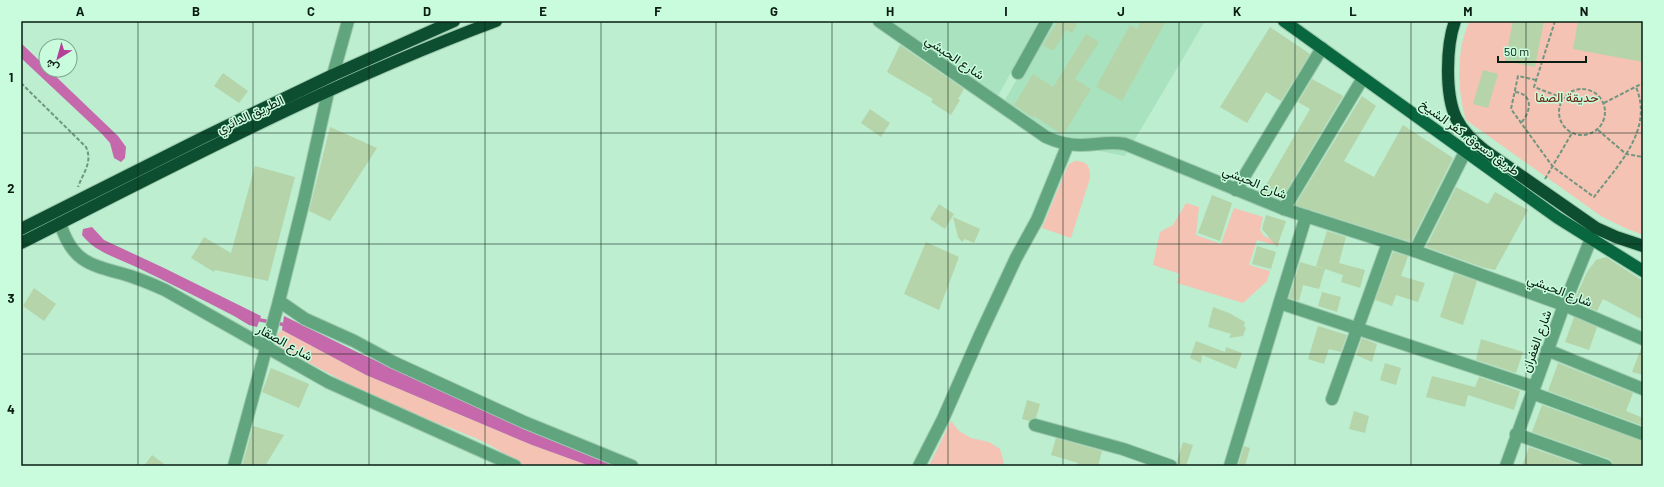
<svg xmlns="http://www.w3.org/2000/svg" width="1664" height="487" font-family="Barlow,Vazirmatn,sans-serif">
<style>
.built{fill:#a9e2bf}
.green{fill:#f4c3b4}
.water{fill:#c569ac}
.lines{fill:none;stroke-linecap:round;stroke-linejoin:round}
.stream{stroke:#c569ac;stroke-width:3.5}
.building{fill:#b5d4aa}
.minor-casing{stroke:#9cc8ad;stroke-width:14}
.major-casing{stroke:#9cc8ad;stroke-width:14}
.highway-casing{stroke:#9cc8ad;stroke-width:14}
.path{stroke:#719680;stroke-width:2;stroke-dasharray:4 2;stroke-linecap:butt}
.minor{stroke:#61a57f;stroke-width:12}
.major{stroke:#096740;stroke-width:12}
.highway{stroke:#0d4e30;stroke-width:12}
.grid{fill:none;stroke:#091d12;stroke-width:1;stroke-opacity:0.55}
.labels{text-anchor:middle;stroke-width:3;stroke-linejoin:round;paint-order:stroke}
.street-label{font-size:13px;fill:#091d12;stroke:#c8fcdc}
.park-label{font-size:13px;fill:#69250e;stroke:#c8fcdc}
.neatline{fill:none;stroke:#091d12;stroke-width:1.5}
.grid-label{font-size:13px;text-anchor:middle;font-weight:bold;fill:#091d12}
</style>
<rect width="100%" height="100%" fill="#bceecf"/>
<!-- built -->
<g class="built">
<polygon points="891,21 1039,21 998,96"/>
<polygon points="1050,21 1205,21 1125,156 1070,145 1005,100"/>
</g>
<!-- green -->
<g class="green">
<path d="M1470 21H1643V235L1625 228 1601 216 1466 120C1457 93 1456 46 1470 21Z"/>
<path d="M1075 161C1088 161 1090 167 1090 178L1071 238 1042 228 1066 170 1069 164Z"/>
<polygon points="1186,203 1199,207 1196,235 1221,244 1234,208 1263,217 1260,230 1264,236 1279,242 1278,246 1257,240 1249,265 1270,271 1267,281 1243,303 1177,283 1180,274 1153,265 1160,232 1173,225"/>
<path d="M282 330 366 375 532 445 590 466H527C511 460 499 449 484 442 456 429 427 420 399 408 355 389 315 365 273 344L275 337Z"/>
<polygon points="951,421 959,431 971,438 989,442 1000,449 1004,463 1002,466 929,466"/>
</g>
<!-- water -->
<g class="water">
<polygon points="21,43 46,67 46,70 49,70 118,136 126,147 125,158 121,162 114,158 110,143 102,134 21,58"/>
<path d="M92 227 104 240 164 268 261 316 257 327 249 325 234 316C201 299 168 282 134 266 115 257 95 252 82 235L83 229Z"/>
<polygon points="284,316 359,353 480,408 619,466 590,466 532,445 366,375 282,330"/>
</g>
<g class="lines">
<!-- stream -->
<polyline class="stream" points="255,319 286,325"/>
</g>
<!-- building -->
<g class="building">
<polygon points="1054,21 1072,21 1077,25 1072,33 1066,30 1055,49 1051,50 1043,45 1056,24"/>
<polygon points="1141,21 1166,21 1122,101 1096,87 1130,25 1137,29"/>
<polygon points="1513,21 1544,21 1535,67 1505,61"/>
<polygon points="1578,21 1643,21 1643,62 1573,49"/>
<polygon points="1270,27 1310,54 1281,101 1266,92 1247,123 1220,107"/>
<polygon points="1086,34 1099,42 1075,79 1091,89 1063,135 1034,116 1033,118 1014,105 1033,74 1053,87"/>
<polygon points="900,45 964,89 958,99 960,100 951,115 931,102 933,99 887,72"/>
<polygon points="1483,70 1498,74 1488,108 1473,104"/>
<polygon points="223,73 248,91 239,103 214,86"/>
<polygon points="1312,79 1343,96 1281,200 1262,192 1310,109 1298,102"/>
<polygon points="1362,96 1376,106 1344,161 1374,177 1403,125 1453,158 1411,242 1295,205"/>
<polygon points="870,109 890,123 881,137 861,123"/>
<polygon points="330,127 377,148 330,221 309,211"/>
<polygon points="255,166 295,177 268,281 215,270 214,272 191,258 204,237 231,253"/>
<polygon points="1456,187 1488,204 1495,192 1528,210 1495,270 1482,267 1426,247"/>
<polygon points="1212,195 1232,203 1220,241 1198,233"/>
<polygon points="939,204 954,214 945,229 930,219"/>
<polygon points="1266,215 1286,221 1277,247 1262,229"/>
<polygon points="953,217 980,229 974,243 965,239 962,242 958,237"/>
<polygon points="1327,231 1346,237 1339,263 1365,270 1360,288 1341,282 1343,275 1325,269 1319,289 1303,285 1299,301 1289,298 1300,262 1324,269 1316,266"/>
<polygon points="926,242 959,257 939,310 904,294"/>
<polygon points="1257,246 1276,252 1271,269 1252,264"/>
<polygon points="1393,252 1408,256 1401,276 1425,283 1418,302 1396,295 1392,306 1375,300"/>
<polygon points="1606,257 1643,281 1643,320 1603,299 1597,311 1574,301 1587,272 1596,260"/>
<polygon points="1454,273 1477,281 1463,325 1440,317"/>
<polygon points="34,288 56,304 44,321 23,306"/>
<polygon points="1322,292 1341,297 1337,312 1318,306"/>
<polygon points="1213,307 1229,313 1245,322 1244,326 1246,328 1243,336 1229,338 1231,334 1208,327"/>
<polygon points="1574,317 1597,327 1589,350 1565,342"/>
<polygon points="1318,326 1347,335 1341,352 1329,349 1324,364 1308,359"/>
<polygon points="1362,338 1377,344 1372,362 1356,355"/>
<polygon points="1481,339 1523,352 1516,373 1476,360"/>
<polygon points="1196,341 1225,352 1226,347 1242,353 1236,369 1202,355 1201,363 1190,358"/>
<polygon points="1642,346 1643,346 1643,375 1632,372"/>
<polygon points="1385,363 1401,368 1396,385 1380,380"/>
<polygon points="1558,363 1633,393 1626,411 1643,418 1643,426 1548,391"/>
<polygon points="271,368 309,384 299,408 262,392"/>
<polygon points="1432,376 1475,387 1479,377 1520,391 1514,410 1468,395 1465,407 1426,397"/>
<polygon points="1027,400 1040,404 1036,418 1033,418 1029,421 1022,419"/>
<polygon points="1542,405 1643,441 1643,466 1613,466 1612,461 1609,459 1532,432"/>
<polygon points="1354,411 1369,416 1365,433 1349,429"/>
<polygon points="253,426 284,435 265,466 242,466"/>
<polygon points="1056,438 1102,451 1098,466 1077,466 1078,463 1051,455"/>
<polygon points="1183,442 1193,445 1187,463 1185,466 1178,466 1177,461"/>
<polygon points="1244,446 1250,448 1245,466 1238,466"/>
<polygon points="1529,447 1584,466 1522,466"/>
<polygon points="152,455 167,466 144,466"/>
</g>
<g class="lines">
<!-- minor casing -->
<g class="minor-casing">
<g id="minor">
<path d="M879 21 1046 137C1057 142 1067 145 1079 145 1095 145 1109 141 1125 144L1284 209 1415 251 1564 305 1643 339"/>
<polyline points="1018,73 1047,21"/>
<polyline points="333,75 348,21"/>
<polyline points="1236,190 1322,48"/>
<polyline points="1284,209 1363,78"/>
<path d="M60 223C73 265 93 265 130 276 142 280 154 285 165 290L328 382 515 466"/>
<polyline points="1415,251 1465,152"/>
<polyline points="279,301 305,319 354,341 393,362 524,422 632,466"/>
<polyline points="1280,303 1534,387"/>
<polyline points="1547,350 1643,389"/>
<polyline points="1532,393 1643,434"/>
<polyline points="1332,399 1388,243"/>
<polyline points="1035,425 1123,449 1171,466"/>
<polyline points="1516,434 1606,466"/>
<polyline points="234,466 279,301 304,200 328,92"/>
<polyline points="919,466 943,419 980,335 1016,258 1037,220 1068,144"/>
<polyline points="1230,466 1306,216"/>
<polyline points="1506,466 1564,305 1595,229"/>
</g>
</g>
<!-- major casing -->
<g class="major-casing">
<polyline id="major" points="1284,21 1558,218 1643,271"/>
</g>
<!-- highway casing -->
<g class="highway-casing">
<g id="highway">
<path d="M1455 21C1446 46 1445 94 1456 118 1463 132 1473 141 1484 150L1596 228 1616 237 1643 246"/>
<polyline points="21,229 204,137 333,75 454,21"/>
<path d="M21 243C177 164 332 82 496 21"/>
</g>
</g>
<!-- path -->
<g class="path">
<polyline points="1555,21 1534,87 1563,98"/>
<path d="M1536 80 1518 76 1511 109 1553 167 1594 197C1618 165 1654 130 1636 87"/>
<path d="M21 83 86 147C93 162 83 173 78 187"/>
<circle cx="1582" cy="112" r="23"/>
<path d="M1515 92C1534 94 1531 112 1521 123"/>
<polyline points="1604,103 1643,83"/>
<polyline points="1598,130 1626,154 1643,157"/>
<polyline points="1545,179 1572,133"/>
</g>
<!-- minor -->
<use href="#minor" class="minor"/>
<!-- major -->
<use href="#major" class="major"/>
<!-- highway -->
<use href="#highway" class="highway"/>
</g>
<!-- grid -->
<path class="grid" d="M138 21V466M253 21V466M369 21V466M485 21V466M601 21V466M716 21V466M832 21V466M948 21V466M1063 21V466M1179 21V466M1295 21V466M1411 21V466M1526 21V466M21 133H1643M21 244H1643M21 354H1643"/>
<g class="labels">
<!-- street labels -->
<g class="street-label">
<text transform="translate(955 57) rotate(34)" y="5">شارع الحبشي</text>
<text transform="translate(250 114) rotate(-25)" y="5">الطريق الدائري</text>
<text transform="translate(1470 137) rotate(36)" y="5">طريق دسوق, كفر الشيخ</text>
<text transform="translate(1255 182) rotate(22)" y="5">شارع الحبشي</text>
<text transform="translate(1560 290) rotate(21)" y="5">شارع الحبشي</text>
<text transform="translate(1536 341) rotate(-70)" y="5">شارع الغفران</text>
<text transform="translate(285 342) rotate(29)" y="5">شارع الصقار</text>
</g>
<!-- park labels -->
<g class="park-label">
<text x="1567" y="102">حديقة الصفا</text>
</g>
</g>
<!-- border -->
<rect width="1664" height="487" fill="none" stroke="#c8fcdc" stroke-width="44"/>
<!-- north arrow -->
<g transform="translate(58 58) rotate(217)"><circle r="19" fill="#c8fcdc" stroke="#7ca38b"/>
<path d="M0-3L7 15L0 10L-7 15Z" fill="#b44099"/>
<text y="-6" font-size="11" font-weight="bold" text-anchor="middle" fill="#091d12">ش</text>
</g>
<!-- scale -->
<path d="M1498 56v6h88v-6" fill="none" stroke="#091d12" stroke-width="2"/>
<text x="1504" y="56" font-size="12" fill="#091d12" stroke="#c8fcdc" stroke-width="3" paint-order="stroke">50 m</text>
<rect x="22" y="22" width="1620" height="443" class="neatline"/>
<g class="grid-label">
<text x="80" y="16">A</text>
<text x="196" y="16">B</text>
<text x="311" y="16">C</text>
<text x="427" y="16">D</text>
<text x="543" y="16">E</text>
<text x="658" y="16">F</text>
<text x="774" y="16">G</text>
<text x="890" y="16">H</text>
<text x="1006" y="16">I</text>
<text x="1121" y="16">J</text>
<text x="1237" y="16">K</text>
<text x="1353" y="16">L</text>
<text x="1468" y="16">M</text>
<text x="1584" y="16">N</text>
<text x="11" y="82">1</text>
<text x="11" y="193">2</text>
<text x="11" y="303">3</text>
<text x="11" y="414">4</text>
</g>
</svg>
